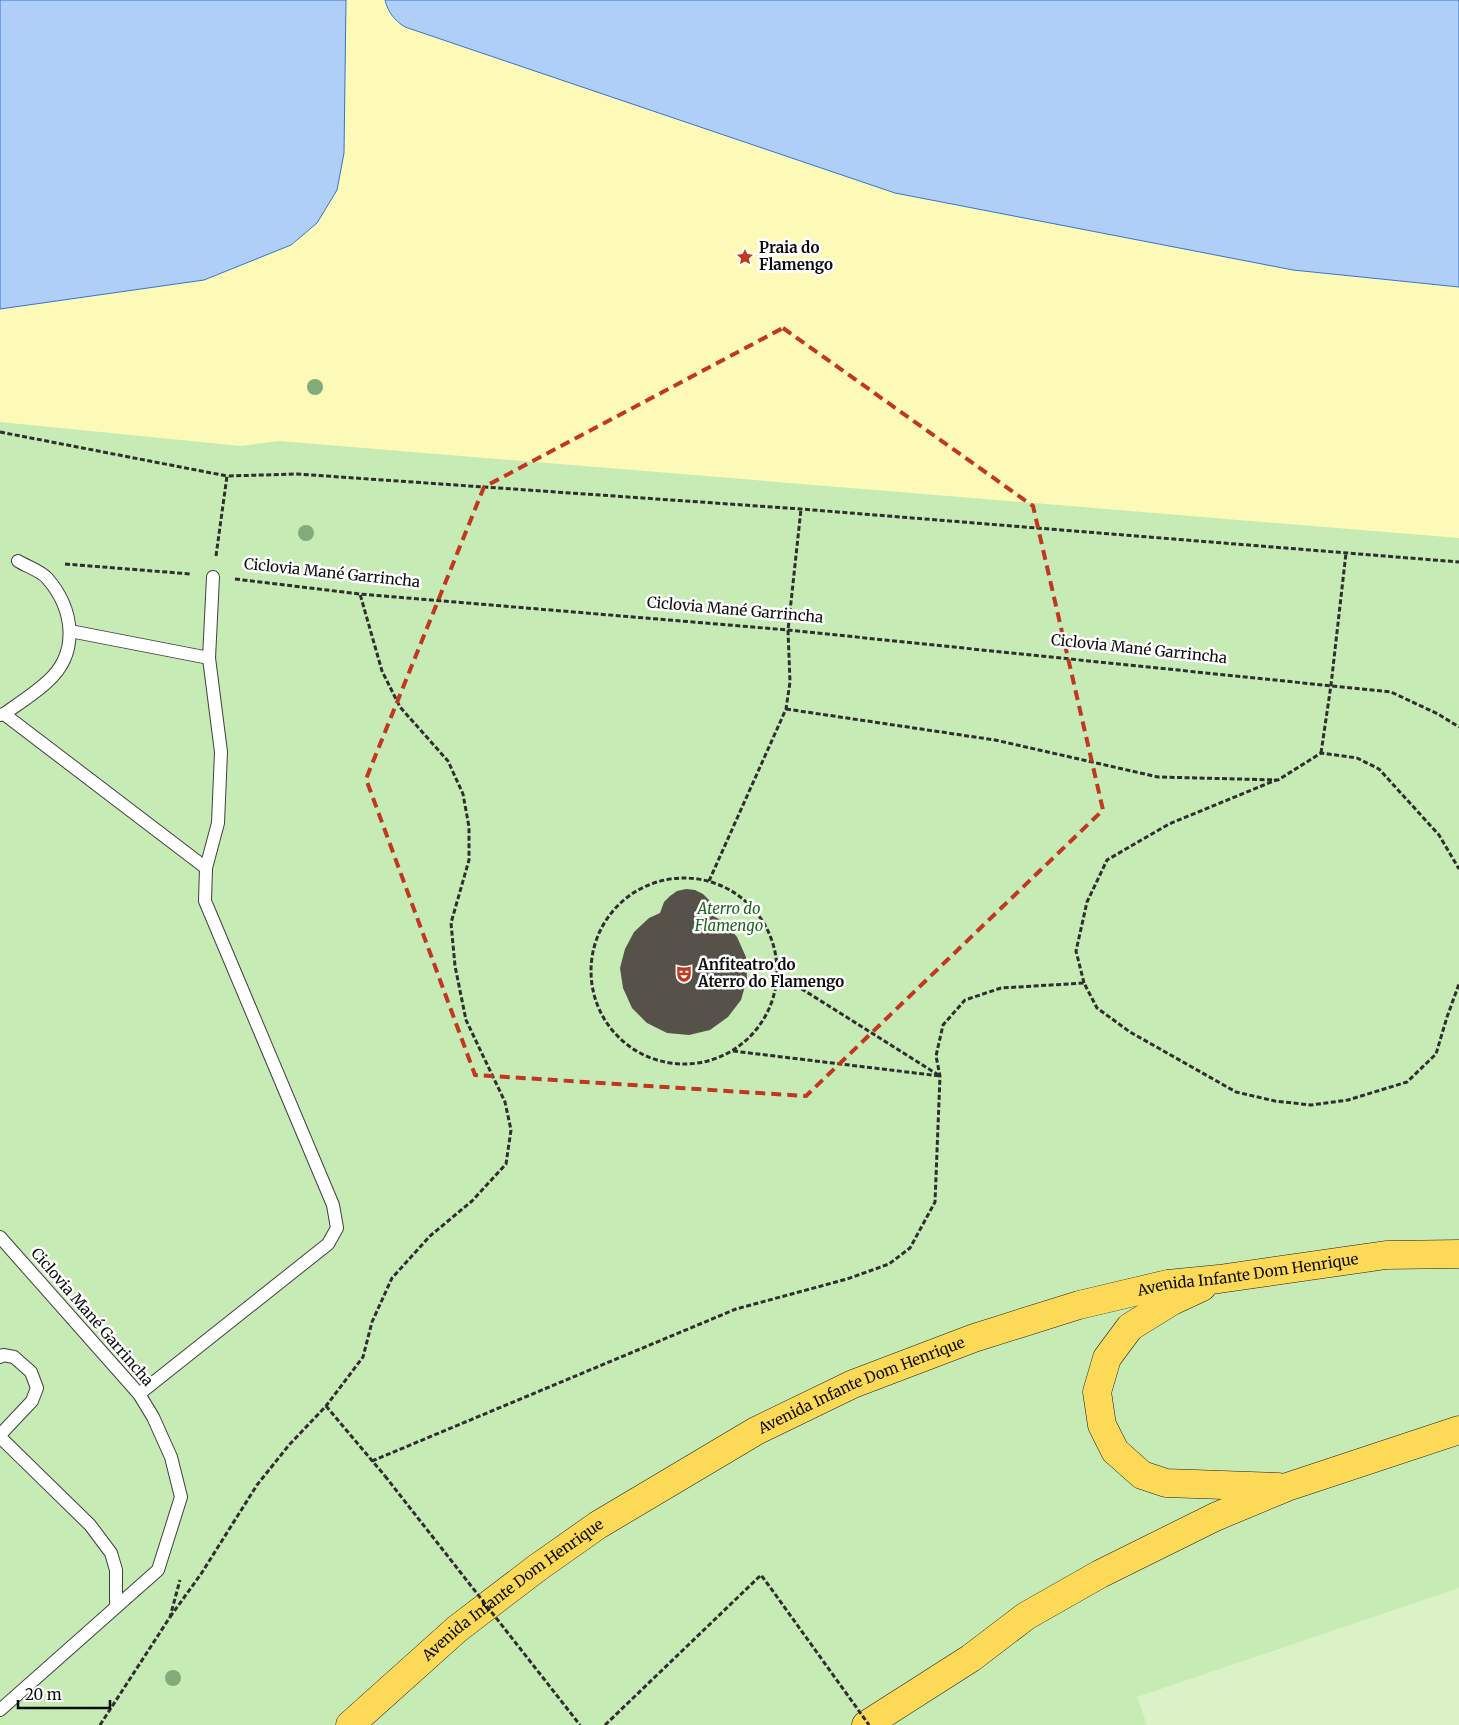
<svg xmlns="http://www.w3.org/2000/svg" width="1459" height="1725" font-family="Merriweather,serif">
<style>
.green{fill:#c7ebb5}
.sand{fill:#fdfab7}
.pitch{fill:#dbf2c7}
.water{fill:#b0cff8;stroke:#3475d2}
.building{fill:#565149}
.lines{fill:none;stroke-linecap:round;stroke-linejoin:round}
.service-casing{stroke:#404040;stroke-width:14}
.trunk-casing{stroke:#1e1e1e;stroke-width:29}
.path{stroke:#2f2f2f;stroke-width:3;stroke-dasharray:5 2.5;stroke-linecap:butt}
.service{stroke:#fff;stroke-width:12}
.trunk{stroke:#fcda58;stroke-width:28}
.path-bridge{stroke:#2f2f2f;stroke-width:3;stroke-dasharray:5 2.5;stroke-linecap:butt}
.tree{fill:#82ab7a}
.marked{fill:none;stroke:#c23720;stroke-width:4;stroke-dasharray:10 6;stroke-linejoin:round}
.labels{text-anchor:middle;stroke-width:5;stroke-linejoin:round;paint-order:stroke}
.poi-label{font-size:15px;font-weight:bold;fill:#0d0d0d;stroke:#fff;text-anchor:start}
.street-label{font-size:15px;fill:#0d0d0d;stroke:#fff}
.park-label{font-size:15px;font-style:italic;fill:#1c671b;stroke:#fff}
</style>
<rect width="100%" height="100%" fill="#ffffed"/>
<!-- green -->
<polygon class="green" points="346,0 385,0 387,9 397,22 1293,270 1459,287 1459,1725 0,1725 0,309 204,280"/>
<!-- sand -->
<path class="sand" d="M346 0H385C388 12 394 20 405 27L895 193 1293 270 1459 287V538L279 441 241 446 0 422V309L204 280 337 190 344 153Z"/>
<!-- pitch -->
<polygon class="pitch" points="1459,1588 1459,1725 1147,1725 1137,1697"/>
<!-- water -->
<g class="water">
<polygon points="0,0 346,0 344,153 337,190 317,223 291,245 204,280 0,309"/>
<path d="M385 0H1459V287L1293 270 895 193 405 27C394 20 388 12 385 0Z"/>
</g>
<!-- building -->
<polygon class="building" points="686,889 695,890 703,894 709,900 714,908 715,917 723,921 737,937 746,957 747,979 741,1000 728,1017 710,1030 689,1035 667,1033 647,1023 632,1008 623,988 620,968 625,949 634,932 649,918 660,913 664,902 670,896 677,891"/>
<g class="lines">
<!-- service casing -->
<g class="service-casing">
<g id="service">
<polyline points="70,631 209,658"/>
<polyline points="4,714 206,868"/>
<path d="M0 715 4 714C18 704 34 694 47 682 80 653 74 609 47 578 41 571 26 566 18 561"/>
<polyline points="0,1237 139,1394 153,1417 171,1457 181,1497 158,1570 0,1710"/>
<polyline points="0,1357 3,1355 14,1357 31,1372 37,1388 32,1401 0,1435"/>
<polyline points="139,1394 328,1244 337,1228 333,1205 205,901 206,868 218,823 221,752 209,658 213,577"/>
<polyline points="0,1437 90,1525 111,1553 116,1570 116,1607"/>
</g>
</g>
<!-- trunk casing -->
<g class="trunk-casing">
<g id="trunk">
<polyline points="1202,1287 1172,1301 1130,1327 1107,1358 1097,1392 1102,1425 1115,1451 1142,1475 1166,1483 1278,1487"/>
<path id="s1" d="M350 1725 457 1629 537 1568 598 1525 756 1431 853 1384 974 1338 1079 1305 1168 1284 1219 1279 1386 1255 1459 1254"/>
<polyline points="866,1725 971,1658 1026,1616 1100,1574 1215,1517 1287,1487 1459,1430"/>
</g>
</g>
<!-- path -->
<g class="path">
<polyline points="0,432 227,476"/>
<polyline points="216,556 227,476 297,474 801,509 1459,562"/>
<polyline points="65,564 191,574"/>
<polyline points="235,579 360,594 788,630 1391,692 1438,714 1459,727"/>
<polyline points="786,709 995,740 1158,777 1278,780 1321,753 1357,758 1379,769 1439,835 1459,869"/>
<polyline points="1321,753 1331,685 1346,553"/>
<circle cx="684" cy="971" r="93"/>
<polyline points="709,881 786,709 790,682 788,630 801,509"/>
<polyline points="1084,983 1076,951 1087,902 1107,860 1169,824 1276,780"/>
<polyline points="733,1051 940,1076 778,974"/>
<polyline points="326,1406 385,1476"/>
<polyline points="372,1461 736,1309 847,1279 889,1264 910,1248 935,1202 940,1076 936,1056 943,1025 965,1000 1001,988 1084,983 1097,1008 1130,1032 1236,1092 1275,1101 1311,1105 1348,1100 1407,1082 1436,1054 1447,1017 1459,984"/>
<polyline points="170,1617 201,1574 257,1485 289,1445 326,1406 363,1357 372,1322 392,1278 430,1236 472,1201 506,1164 511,1130 505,1102 466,1020 455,966 451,923 469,860 469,827 463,794 448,761 400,707 382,671 360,594"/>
<polyline points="100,1725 170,1617 180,1580"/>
<polyline points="605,1725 761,1575 775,1594"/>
</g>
<!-- service -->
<use href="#service" class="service"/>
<!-- trunk -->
<use href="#trunk" class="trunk"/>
<!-- path-bridge -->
<g class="path-bridge">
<polyline points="385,1476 580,1725"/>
<polyline points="775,1594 869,1725"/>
</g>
</g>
<!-- trees -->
<g class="tree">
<circle cx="315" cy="387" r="8"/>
<circle cx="306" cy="533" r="8"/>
<circle cx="173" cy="1678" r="8"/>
</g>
<!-- marked area -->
<path class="marked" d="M783 328 1033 506 1103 810 806 1096 475 1075 366 779 484 487Z"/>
<!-- icons -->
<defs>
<g id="sight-bare" transform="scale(1.35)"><path d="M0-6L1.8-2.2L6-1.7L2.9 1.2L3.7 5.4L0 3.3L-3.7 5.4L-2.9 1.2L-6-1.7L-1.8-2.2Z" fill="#c23720" stroke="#fff" stroke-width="2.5" paint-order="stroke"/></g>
<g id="theatre-bare" transform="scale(1.35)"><path d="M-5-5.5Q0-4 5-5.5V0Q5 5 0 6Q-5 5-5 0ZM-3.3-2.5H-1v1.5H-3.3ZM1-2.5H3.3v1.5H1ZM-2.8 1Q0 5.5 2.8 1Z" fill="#c23720" stroke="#fff" stroke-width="2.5" paint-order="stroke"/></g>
</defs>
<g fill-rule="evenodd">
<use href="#sight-bare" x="745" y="257"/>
<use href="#theatre-bare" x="684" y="974"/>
</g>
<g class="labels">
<!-- poi labels -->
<g class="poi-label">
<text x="759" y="253">Praia do<tspan x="759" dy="17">Flamengo</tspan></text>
<text x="698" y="970">Anfiteatro do<tspan x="698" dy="17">Aterro do Flamengo</tspan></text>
</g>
<!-- street labels -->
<g class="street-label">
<text transform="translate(332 573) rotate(6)" y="5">Ciclovia Mané Garrincha</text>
<text transform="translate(735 610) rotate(5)" y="5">Ciclovia Mané Garrincha</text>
<text transform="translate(1139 649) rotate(6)" y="5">Ciclovia Mané Garrincha</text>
<text dy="5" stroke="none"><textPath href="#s1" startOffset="1022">Avenida Infante Dom Henrique</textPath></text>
<text transform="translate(92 1317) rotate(49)" y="5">Ciclovia Mané Garrincha</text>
<text dy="5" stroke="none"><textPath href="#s1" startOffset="618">Avenida Infante Dom Henrique</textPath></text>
<text dy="5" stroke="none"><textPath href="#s1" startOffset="212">Avenida Infante Dom Henrique</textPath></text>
</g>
<!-- park labels -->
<g class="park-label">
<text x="729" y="914">Aterro do<tspan x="729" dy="17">Flamengo</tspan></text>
</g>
</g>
<!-- scale -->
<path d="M18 1700v8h92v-8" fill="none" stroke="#0d0d0d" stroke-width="2.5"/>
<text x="25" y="1700" font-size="15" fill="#0d0d0d" stroke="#ffffff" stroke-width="4" paint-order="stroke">20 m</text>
</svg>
